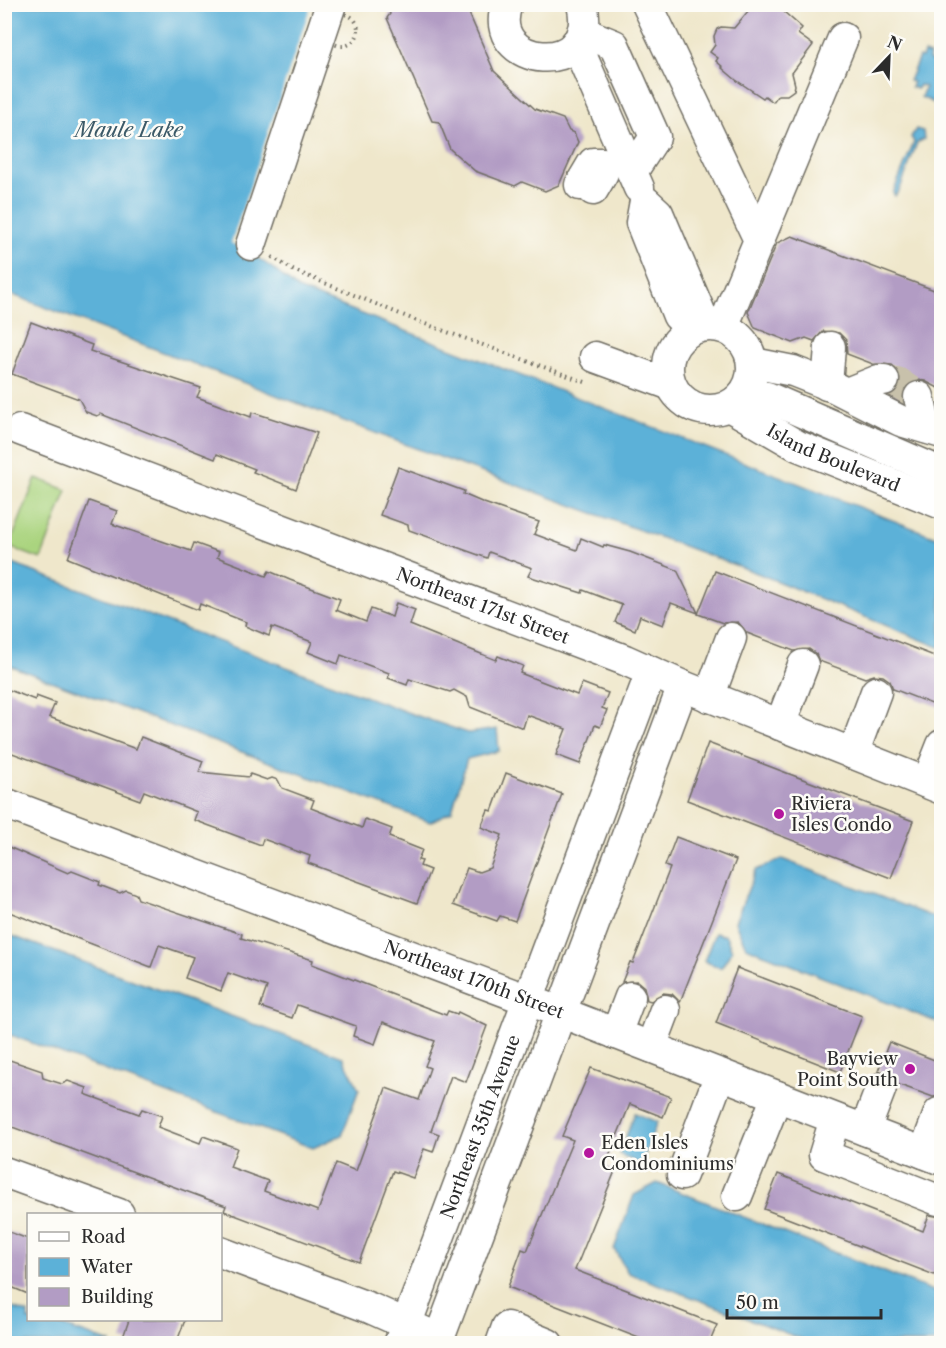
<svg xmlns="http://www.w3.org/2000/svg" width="946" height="1348" font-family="'Libre Caslon Text',serif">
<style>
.green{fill:#aad47f;stroke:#6a8055;stroke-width:1.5}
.water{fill:#5cb1d8;stroke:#446e82;stroke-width:1.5}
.pier{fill:#efe7cb}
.building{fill:#b29cc4}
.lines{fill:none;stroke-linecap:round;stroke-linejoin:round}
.minor-tunnel{stroke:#c8c1ab;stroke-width:30;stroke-dasharray:30 15;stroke-linecap:butt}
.minor-casing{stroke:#706d63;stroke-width:33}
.path{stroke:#706d63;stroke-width:4;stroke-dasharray:1.5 4.5;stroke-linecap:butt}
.minor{stroke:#fff;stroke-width:30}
.poi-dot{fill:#b5179e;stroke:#fdfcf7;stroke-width:2}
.labels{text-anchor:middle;stroke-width:5;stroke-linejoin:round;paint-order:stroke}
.street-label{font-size:18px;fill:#2b2b2b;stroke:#fdfcf7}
.poi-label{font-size:18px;fill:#2b2b2b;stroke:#fdfcf7;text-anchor:start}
.water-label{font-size:20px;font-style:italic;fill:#3c5a68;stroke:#fdfcf7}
</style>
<rect width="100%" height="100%" fill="#fdfcf7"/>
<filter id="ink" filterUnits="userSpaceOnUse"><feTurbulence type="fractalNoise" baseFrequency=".0167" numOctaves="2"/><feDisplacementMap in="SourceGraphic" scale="12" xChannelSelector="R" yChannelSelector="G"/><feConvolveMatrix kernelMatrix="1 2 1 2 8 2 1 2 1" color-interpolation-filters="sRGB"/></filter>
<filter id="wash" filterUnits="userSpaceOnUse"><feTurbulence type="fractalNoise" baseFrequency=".008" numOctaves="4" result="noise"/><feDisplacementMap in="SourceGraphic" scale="24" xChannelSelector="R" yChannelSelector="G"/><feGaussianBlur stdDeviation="1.35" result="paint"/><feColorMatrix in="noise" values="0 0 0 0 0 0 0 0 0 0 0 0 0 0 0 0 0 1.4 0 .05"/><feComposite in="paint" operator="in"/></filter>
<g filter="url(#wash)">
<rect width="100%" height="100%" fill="#efe7cb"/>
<!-- green -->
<polygon class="green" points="36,478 67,490 41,559 9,547"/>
<!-- water -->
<g class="water">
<polygon points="4,5 320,5 243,248 271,267 298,289 941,539 941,648 757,573 407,445 5,292"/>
<polygon points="938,51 941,52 941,106 921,97 925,87 919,85 917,89 911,87 913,82 909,81 919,57 922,58 924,53 930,55 929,60 934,62"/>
<polygon points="916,129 923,131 924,139 917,143 900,189 895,196 893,193 914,142 911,137"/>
<polygon points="5,561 412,714 468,733 497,729 499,751 467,759 452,811 430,822 5,664"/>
<polygon points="782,859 941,920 941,1024 746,947 735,922 756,870"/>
<polygon points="4,933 343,1057 359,1089 342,1135 313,1148 5,1033"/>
<polygon points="715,933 726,936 732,951 721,968 704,961"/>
<polygon points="635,1113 657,1122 641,1165 619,1154"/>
<polygon points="657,1183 941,1294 941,1343 812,1343 628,1273 614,1249 634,1195"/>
<polygon points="4,1305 28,1313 28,1320 45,1320 112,1343 5,1343"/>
</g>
<!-- pier -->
<polygon class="pier" points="311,5 321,5 242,248 231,243"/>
<g id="blocks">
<!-- building -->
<g class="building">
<polygon points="386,4 465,4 494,71 535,109 563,119 569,131 574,133 578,142 559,185 545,191 522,182 515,186 475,171 450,149 439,122 432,121 387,18 390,14"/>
<polygon points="754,4 775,4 802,28 798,34 813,45 792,73 795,85 794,90 787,95 778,95 773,102 765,96 763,98 736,80 722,68 723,67 716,61 718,58 710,52 715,45 714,36 717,29 721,27 734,28"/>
<polygon points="792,236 942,293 942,390 925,381 912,379 903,391 902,401 890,396 899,388 901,379 899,371 892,365 873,364 847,354 846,340 839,333 823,331 814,341 806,338 793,343 755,328 748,312 777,243"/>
<polygon points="31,322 92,345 90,351 201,388 197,397 251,417 252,412 317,433 296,489 253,472 255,469 217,454 215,459 101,414 97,416 86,412 79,399 12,374"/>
<polygon points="398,467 464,491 463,494 484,503 539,522 534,534 577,550 581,538 603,547 604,545 630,552 677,570 698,613 671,603 663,625 640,616 635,630 615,622 622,605 583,590 582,593 528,576 532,568 489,552 487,558 409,530 408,525 380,515"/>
<polygon points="89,501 117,511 112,524 191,551 194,543 219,552 217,557 266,576 269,571 290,580 340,599 336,610 366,622 371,609 392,617 396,603 415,610 410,625 496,660 498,656 523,666 520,673 577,695 582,683 608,693 602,708 607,710 600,727 595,725 580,764 556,755 566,729 527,715 523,728 470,707 467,697 454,690 450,692 409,679 407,685 388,678 389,673 341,655 338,664 308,652 312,642 272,627 269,636 245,626 246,622 200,604 198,610 68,558"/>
<polygon points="715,571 942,659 942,708 893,689 890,681 883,676 874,675 865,678 819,661 816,654 809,649 794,651 747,633 738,622 723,623 698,614"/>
<polygon points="4,688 35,700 36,696 55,703 49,717 136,749 141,737 203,761 199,772 249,777 250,774 267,780 272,778 278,780 282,788 314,800 311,808 362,828 365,819 392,829 389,837 422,850 418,860 422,861 420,866 430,870 417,903 308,863 310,856 263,839 261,845 194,820 197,812 144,791 140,800 4,750"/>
<polygon points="708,743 913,821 891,878 687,800"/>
<polygon points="506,773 562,794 515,921 500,916 497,921 453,905 467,868 479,872 490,868 502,835 481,827 488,810 492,811"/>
<polygon points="676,837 736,860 680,1002 672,994 663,993 651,1001 647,1000 644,987 637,981 622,982 630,962 633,963 670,868 665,866"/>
<polygon points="4,845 68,873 72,871 100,882 99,885 120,893 126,890 136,894 138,899 242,934 241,938 313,960 312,964 446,1015 448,1011 457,1014 458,1012 487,1026 466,1082 451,1076 431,1131 439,1134 433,1152 424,1149 413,1178 393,1171 359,1262 224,1211 226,1206 4,1124 4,1058 42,1071 43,1078 62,1084 68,1081 87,1088 85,1094 139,1114 142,1109 162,1116 158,1127 200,1143 203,1136 237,1148 230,1167 268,1181 264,1191 318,1211 336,1163 356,1171 386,1088 419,1100 430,1068 425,1066 435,1041 383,1022 375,1044 353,1036 356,1026 297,1005 292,1018 260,1007 267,987 228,973 221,991 185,978 193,957 159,945 151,967 4,910"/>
<polygon points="737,968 862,1016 840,1072 716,1023"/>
<polygon points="889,1042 942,1063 942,1096 933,1097 897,1084 888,1072 878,1071"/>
<polygon points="591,1068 671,1097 663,1117 630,1104 605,1166 615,1171 575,1270 717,1325 709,1344 654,1344 508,1287 522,1249 527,1251 573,1140 562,1136"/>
<polygon points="778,1174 923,1231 929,1215 942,1217 942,1278 764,1209"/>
<polygon points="4,1230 28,1239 28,1294 4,1284"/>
<polygon points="129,1320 185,1320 176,1344 131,1344 122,1340"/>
</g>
</g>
</g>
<g filter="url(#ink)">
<use href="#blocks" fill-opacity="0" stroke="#706d63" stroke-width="1.5"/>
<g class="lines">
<!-- minor-tunnel -->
<polyline class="minor-tunnel" points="884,380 897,382 919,397"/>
<!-- minor casing -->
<g class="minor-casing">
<g id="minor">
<path d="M507 4C483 68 601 80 582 4"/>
<polyline points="647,4 759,240 723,327"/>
<polyline points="582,32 614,45 655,137 632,172"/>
<polyline points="576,43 639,188"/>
<polyline points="580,185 593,163 603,163 603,173 593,190"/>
<polygon points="645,201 658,213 700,312 695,328 678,316 641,223"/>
<polyline points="759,240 843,38"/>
<polyline points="251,245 331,4"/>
<circle cx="710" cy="368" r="42"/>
<polyline points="595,357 671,385"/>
<polyline points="753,363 793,371 836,388 901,421 942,433"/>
<polyline points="827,385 830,347"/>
<polyline points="847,393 879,380 884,380"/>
<polyline points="743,395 767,397 942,473"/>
<polyline points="919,397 926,428"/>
<path id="s1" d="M729 406 798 446 942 504"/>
<path id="s2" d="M20 430 625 660 683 686 942 789"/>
<polyline points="709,697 731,638"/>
<polyline points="780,725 803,665"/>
<polyline points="853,754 876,692"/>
<polyline points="927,783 942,745"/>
<path id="s3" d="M4 803 560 1012 942 1160"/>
<polyline points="616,1034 630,997"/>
<polyline points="651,1047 665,1010"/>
<polyline points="835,1119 824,1155 938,1200 942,1198"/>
<polyline points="865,1130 881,1088"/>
<polyline points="924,1153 939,1113"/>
<polyline points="4,1172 119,1214"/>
<polyline points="682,1175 720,1074"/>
<polyline points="737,1196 777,1096"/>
<polyline points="220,1252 370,1308 424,1332"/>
<path id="s4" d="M399 1344 651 672"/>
<polyline points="437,1344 683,686"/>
<polyline points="501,1344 507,1327 548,1344"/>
</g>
</g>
<!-- path -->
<g class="path">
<circle cx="342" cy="30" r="16"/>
<polyline points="272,257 293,270 417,321 585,382"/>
</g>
<!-- minor -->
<use href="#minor" class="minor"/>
</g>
</g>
<!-- markers -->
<g class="poi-dot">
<circle cx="779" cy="814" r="6"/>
<circle cx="910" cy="1069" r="6"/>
<circle cx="589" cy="1153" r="6"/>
</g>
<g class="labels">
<!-- street labels -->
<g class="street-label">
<text dy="6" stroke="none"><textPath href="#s1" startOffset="117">Island Boulevard</textPath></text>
<text dy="6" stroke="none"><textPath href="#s2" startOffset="495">Northeast 171st Street</textPath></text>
<text dy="6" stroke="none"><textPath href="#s3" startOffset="502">Northeast 170th Street</textPath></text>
<text dy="6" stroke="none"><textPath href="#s4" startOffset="232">Northeast 35th Avenue</textPath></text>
</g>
<!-- poi labels -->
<g class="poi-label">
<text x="791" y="810">Riviera<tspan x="791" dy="21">Isles Condo</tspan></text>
<text x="898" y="1065" text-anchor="end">Bayview<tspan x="898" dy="21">Point South</tspan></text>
<text x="601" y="1149">Eden Isles<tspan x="601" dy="21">Condominiums</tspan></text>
</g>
<!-- water labels -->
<g class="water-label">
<text x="129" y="137">Maule Lake</text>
</g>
</g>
<!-- margin -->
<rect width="946" height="1348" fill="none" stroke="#fdfcf7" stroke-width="24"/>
<!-- legend -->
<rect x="27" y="1213" width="195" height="108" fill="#fdfcf7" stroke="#a9a8a5" stroke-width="1.5"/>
<rect x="39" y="1232" width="30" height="9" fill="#ffffff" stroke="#a9a8a5" stroke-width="1.5"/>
<text x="81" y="1243" font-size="18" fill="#2b2b2b">Road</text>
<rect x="39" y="1258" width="30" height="18" fill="#5cb1d8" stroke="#a9a8a5" stroke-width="1.5"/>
<text x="81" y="1273" font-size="18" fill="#2b2b2b">Water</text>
<rect x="39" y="1288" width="30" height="18" fill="#b29cc4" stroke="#a9a8a5" stroke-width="1.5"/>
<text x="81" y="1303" font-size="18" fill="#2b2b2b">Building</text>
<!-- north arrow -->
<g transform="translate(889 57) rotate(23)" stroke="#fdfcf7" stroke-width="4.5" paint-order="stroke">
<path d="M0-4.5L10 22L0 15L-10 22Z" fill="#2b2b2b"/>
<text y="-9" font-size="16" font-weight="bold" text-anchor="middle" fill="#2b2b2b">N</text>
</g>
<!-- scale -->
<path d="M727 1309v9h154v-9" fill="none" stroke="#2b2b2b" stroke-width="3"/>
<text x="736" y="1309" font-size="18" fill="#2b2b2b" stroke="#fdfcf7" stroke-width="4.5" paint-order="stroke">50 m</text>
</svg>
